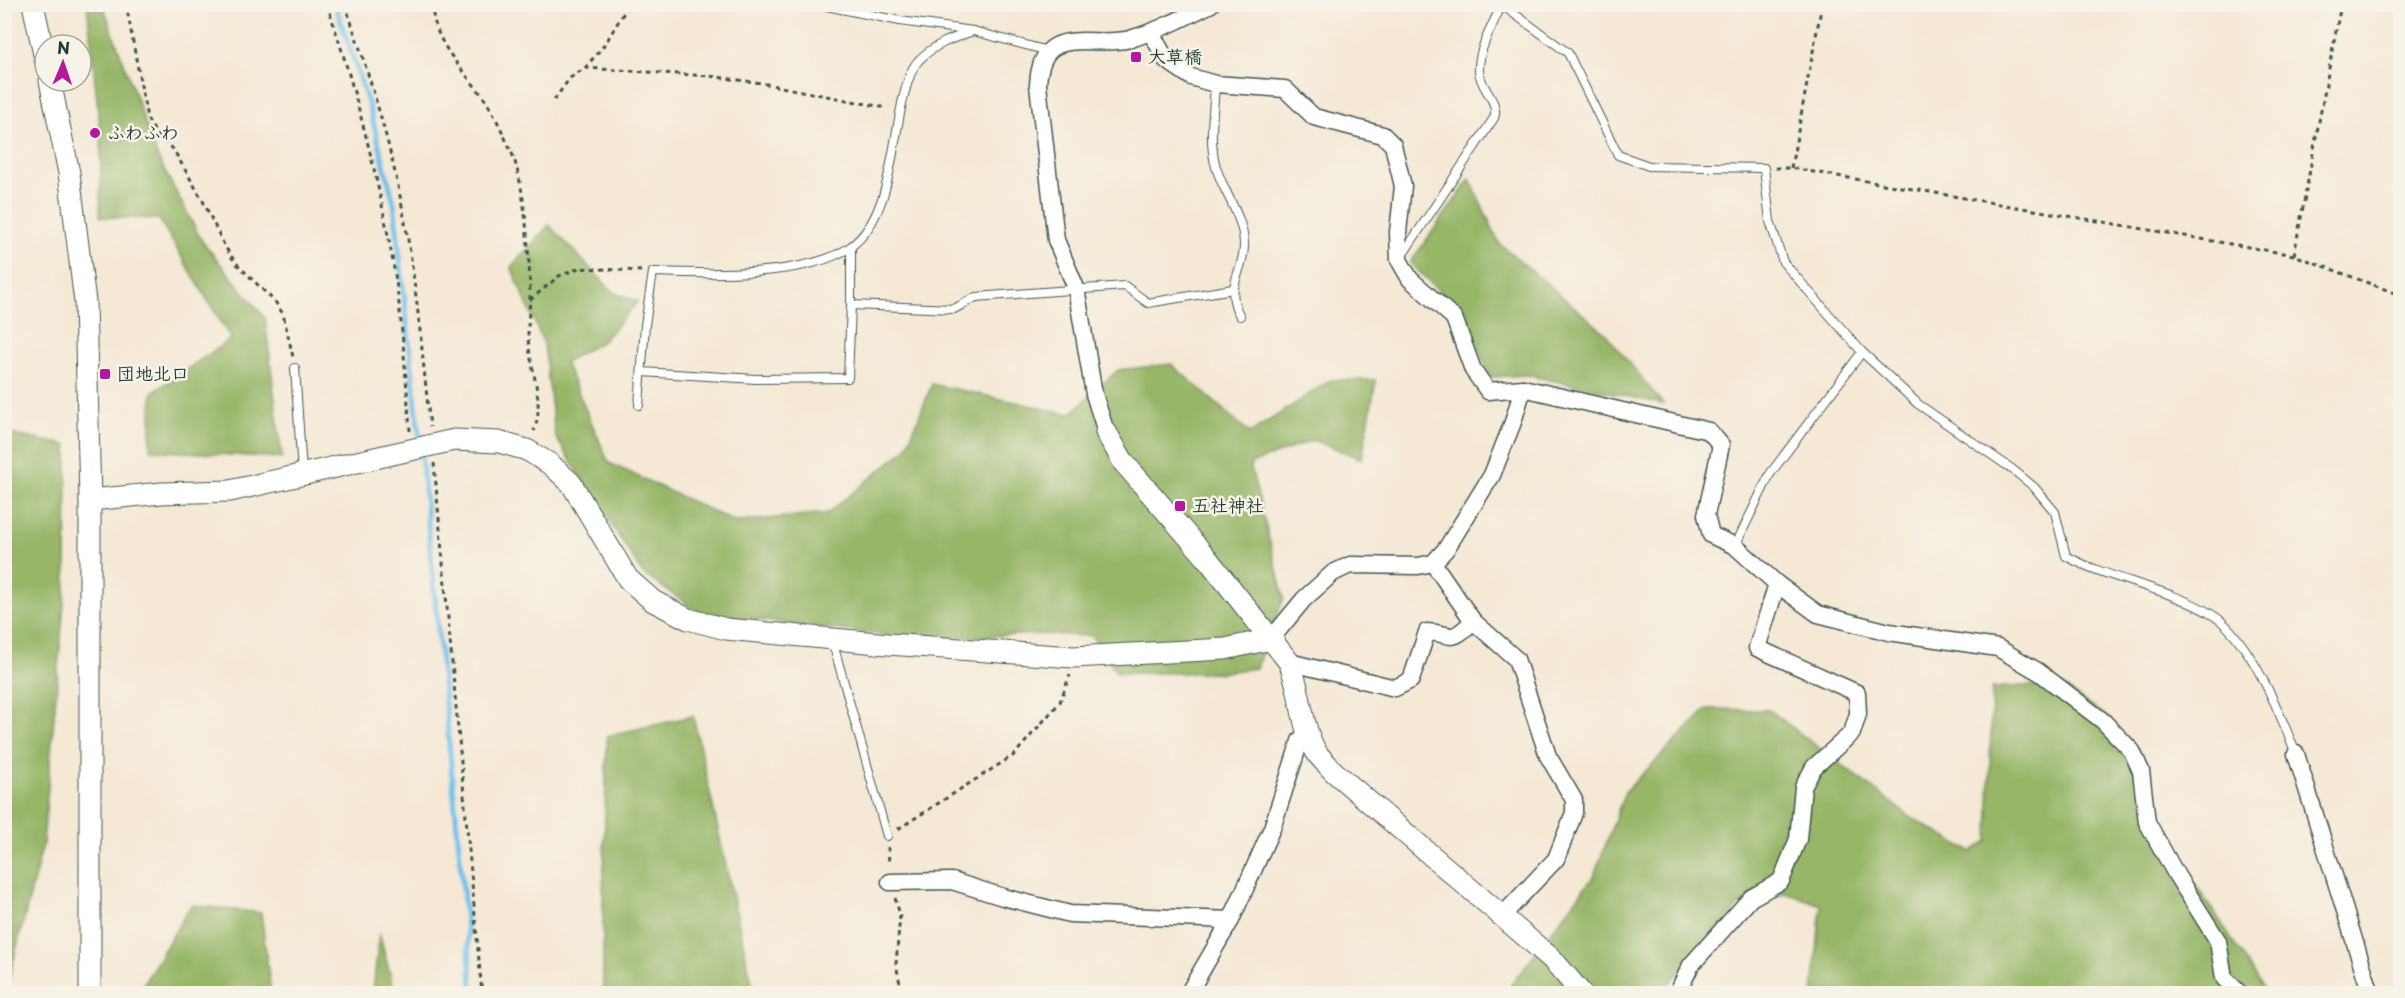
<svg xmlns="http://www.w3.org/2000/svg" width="2405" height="998" font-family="'Playpen Sans','Klee One',sans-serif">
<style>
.forest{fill:#97b668;stroke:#5b7a4e;stroke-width:1.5}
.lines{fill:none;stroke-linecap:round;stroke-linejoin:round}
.stream{stroke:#6fc1eb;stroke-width:5}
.service-casing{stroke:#3f574c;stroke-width:10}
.minor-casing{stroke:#3f574c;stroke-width:19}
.tertiary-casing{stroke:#3f574c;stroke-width:23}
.path{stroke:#3f574c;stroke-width:3;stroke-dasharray:4.5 4.5;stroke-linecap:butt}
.service{stroke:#fff;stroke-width:8}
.minor{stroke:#fff;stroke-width:16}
.tertiary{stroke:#fff;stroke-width:21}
.poi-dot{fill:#b5179e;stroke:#f7f3e8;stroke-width:2}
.labels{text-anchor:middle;stroke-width:5;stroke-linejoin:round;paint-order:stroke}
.poi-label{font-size:18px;font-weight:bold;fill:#1f3d34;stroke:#f7f3e8;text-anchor:start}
</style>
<rect width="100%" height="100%" fill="#f7f3e8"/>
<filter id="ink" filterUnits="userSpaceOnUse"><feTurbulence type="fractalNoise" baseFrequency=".0167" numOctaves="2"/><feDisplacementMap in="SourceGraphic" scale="12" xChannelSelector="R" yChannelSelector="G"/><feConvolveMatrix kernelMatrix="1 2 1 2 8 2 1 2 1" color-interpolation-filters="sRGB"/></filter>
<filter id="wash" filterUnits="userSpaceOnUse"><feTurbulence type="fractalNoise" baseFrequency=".008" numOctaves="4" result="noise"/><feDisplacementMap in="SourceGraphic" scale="24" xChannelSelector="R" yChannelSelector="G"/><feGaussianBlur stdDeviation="1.35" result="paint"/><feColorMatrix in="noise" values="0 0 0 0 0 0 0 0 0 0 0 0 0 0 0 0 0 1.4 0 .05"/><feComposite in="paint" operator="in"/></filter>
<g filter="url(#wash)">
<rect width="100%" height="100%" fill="#f5e8d4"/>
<!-- forest -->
<g class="forest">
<polygon points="87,5 100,5 104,8 157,156 202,241 265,318 282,458 150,450 152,393 231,339 159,219 100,217 101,139"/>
<polygon points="1470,179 1499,243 1605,333 1663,404 1527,375 1490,377 1468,319 1410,263"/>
<polygon points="549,225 614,293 638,301 603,341 565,362 609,463 735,522 828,513 906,449 932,384 1070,414 1118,370 1171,364 1250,433 1331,380 1376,380 1362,459 1313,440 1250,464 1284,598 1256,668 1217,673 1117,673 1092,636 1044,634 917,639 700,613 642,573 555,436 544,344 511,267"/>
<polygon points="4,433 67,445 66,580 43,844 5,994"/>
<polygon points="2060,684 2111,720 2170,846 2267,993 1813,993 1821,905 1787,893 1741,903 1661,993 1504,994 1594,876 1625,792 1707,709 1769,710 1909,816 1971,852 1988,841 1992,688"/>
<polygon points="693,716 754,993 603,993 603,895 607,736"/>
<polygon points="191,905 261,913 271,993 138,993"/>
<polygon points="379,933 395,993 373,993"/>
</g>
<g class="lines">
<!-- stream -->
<g class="stream">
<polyline points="335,4 369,106 394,203 420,442"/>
<polyline points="421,452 473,994"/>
</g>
</g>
</g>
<g filter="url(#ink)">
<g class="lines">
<!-- service casing -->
<g class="service-casing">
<g id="service">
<polyline points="817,4 900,21 973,31 1048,51"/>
<path d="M1502 5 1568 53 1618 155 1649 166 1764 168 1770 221 1783 262 1862 352 1918 404 2012 469 2034 487 2055 512 2066 556C2112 581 2166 587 2211 614 2248 635 2281 715 2296 754"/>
<path d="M1215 84C1214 111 1208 140 1216 167 1223 192 1244 217 1244 245 1244 273 1223 288 1240 316"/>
<path d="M1401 257 1494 118C1500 101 1480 89 1479 71 1478 48 1493 25 1502 4"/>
<polyline points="851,305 954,309 976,297 1125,286 1148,303 1233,289"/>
<polyline points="295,368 302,473"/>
<polyline points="642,372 756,379 848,378 851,305 851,247"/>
<path d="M639 405 645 325 653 272C706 274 806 278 850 247 892 218 892 140 904 95 907 84 910 70 918 61 933 45 953 38 973 31"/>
<polyline points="1735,546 1770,474 1862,352"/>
<polyline points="832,640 887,836"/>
</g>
</g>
<!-- minor casing -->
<g class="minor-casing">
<g id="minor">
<polyline points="1151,32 1166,60 1191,77 1215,84 1285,89 1314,117 1383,135 1393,145 1403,186 1398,232 1399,260 1410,279 1454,318 1473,370 1488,391 1523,388 1709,431 1721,445 1706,515 1711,535 1735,546 1777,584 1818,614 1889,632 1998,648 2039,672 2103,721 2132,751 2141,771 2147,822 2177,876 2218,941 2224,978 2240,994"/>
<path d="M1106 432 1094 394 1076 288 1056 240 1038 85C1041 21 1090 49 1130 39 1158 31 1185 17 1211 4"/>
<polyline points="1433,563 1473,621 1516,659 1548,756 1574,800 1574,813 1556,859 1503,915"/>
<polyline points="1271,639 1304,599 1333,573 1350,565 1418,566 1433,563 1446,549 1492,475 1513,422 1523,388"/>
<path d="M1289 662 1395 688 1411 680 1427 632C1454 633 1449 645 1473 621"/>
<polyline points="2296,754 2371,994"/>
<polyline points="890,882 952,881 1003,897 1070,914 1231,920"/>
<polyline points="1188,994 1231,920 1272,828 1300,741 1308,731"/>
<polyline points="1677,994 1691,965 1751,898 1781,881 1798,839 1803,787 1814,767 1852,733 1858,714 1857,693 1757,648 1777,584"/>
</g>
</g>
<!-- tertiary casing -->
<g class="tertiary-casing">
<g id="tertiary">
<polyline points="33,4 45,59"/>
<polyline points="50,81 69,173 85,302 90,500 90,994"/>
<path d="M1106 432 1124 463 1206 557 1289 662C1302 691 1300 726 1317 753 1321 759 1328 765 1333 771L1553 960 1582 994"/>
<polyline points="90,500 162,493 230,491 454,440 499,442 527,450 550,464 571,483 628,579 653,601 688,619 726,629 888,644 1073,657 1225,649 1271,639"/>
</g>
</g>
<!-- path -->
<g class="path">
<polyline points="126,4 147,118 156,134 173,149 202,199 224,245 235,262 276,303 283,314 293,357"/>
<path d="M327 4C357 95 381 186 396 281 403 330 406 381 410 431"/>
<path d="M345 4C367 69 388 134 401 201 416 276 422 352 430 427"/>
<path d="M432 4C433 43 463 69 484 98 495 114 503 134 511 151 526 185 530 263 530 301 529 311 528 322 528 333 528 366 546 398 534 431"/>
<polyline points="585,68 709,76 761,83 887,108"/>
<polyline points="554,100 570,78 585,68 605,44 629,4"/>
<polyline points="1775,168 1791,168 2294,255 2400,295"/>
<polyline points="1791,168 1822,4"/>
<polyline points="2294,255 2341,4"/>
<polyline points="530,300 559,276 579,268 641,271"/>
<polyline points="434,463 482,994"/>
<polyline points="898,829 1014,755 1060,702 1070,675"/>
<polyline points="888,847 889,865"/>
<polyline points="895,898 900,915 896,964 902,994"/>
</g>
<!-- service -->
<use href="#service" class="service"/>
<!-- minor -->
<use href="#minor" class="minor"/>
<!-- tertiary -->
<use href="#tertiary" class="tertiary"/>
</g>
</g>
<!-- markers -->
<g class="poi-dot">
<rect x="1130" y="51" width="12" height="12" rx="3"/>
<circle cx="95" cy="133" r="6"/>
<rect x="99" y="368" width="12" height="12" rx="3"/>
<rect x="1174" y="500" width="12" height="12" rx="3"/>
</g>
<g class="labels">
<!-- poi labels -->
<g class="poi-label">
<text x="1148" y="63">大草橋</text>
<text x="107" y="139">ふわふわ</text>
<text x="117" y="380">団地北口</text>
<text x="1192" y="512">五社神社</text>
</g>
</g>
<!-- margin -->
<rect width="2405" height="998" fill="none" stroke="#f7f3e8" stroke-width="24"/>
<!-- north arrow -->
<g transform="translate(63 63) rotate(2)"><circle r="28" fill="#f7f3e8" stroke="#a1aaa0" stroke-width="1.5"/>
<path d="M0-4.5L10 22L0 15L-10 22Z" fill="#b5179e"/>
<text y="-9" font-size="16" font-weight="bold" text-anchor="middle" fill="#1f3d34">N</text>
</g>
</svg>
